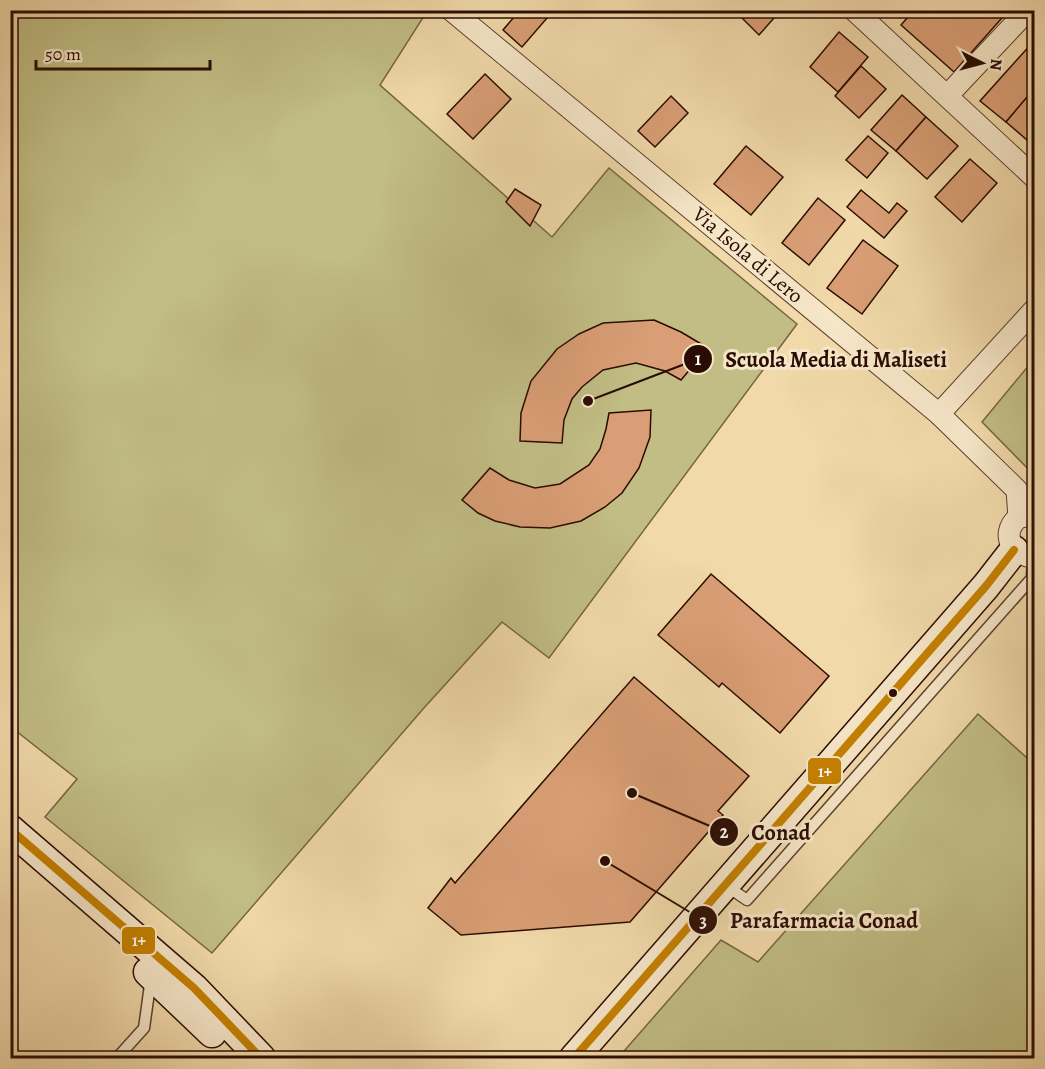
<svg xmlns="http://www.w3.org/2000/svg" width="1045" height="1069" font-family="Alegreya,serif">
<style>
.green{fill:#c1bd84;stroke:#766443;stroke-width:1.5}
.building{fill:#d99e75;stroke:#2b0c02;stroke-width:1.5}
.lines{fill:none;stroke-linecap:round;stroke-linejoin:round}
.lane-casing{stroke:#5c3f2c;stroke-width:13}
.street-casing{stroke:#5c3f2c;stroke-width:23}
.secondary-casing{stroke:#2b0c02;stroke-width:31}
.lane{stroke:#f6e6c8;stroke-width:10}
.street{stroke:#f6e6c8;stroke-width:21}
.secondary{stroke:#f6e6c8;stroke-width:28}
.bus-1-casing{stroke:#f6e6c8;stroke-width:12}
.bus-1{stroke:#c48000;stroke-width:8}
.bus-dot{fill:#2b0c02;stroke:#f6e6c8;stroke-width:2}
.labels{text-anchor:middle;stroke-width:6;stroke-linejoin:round;paint-order:stroke}
.street-label{font-size:21px;fill:#2b0c02;stroke:#f6e6c8}
.leader{fill:none;stroke:#2b0c02;stroke-width:2}
.callout-dot{fill:#2b0c02;stroke:#f6e6c8;stroke-width:2}
.mark-label{font-size:18px;text-anchor:middle;font-weight:bold;fill:#fff}
.callout-label{font-size:22px;text-anchor:middle;font-weight:bold;fill:#2b0c02;stroke:#f6e6c8;stroke-width:6;stroke-linejoin:round;paint-order:stroke}
.line-badge{stroke:#f6e6c8;stroke-width:2}
.badge-label{font-size:16px;text-anchor:middle;font-weight:bold;fill:#fff}
</style>
<rect width="100%" height="100%" fill="#f1d9aa"/>
<filter id="stains"><feTurbulence type="fractalNoise" baseFrequency=".00333" numOctaves="4"/><feColorMatrix values="0 0 0 0 .2 0 0 0 0 .09 0 0 0 0 .02 0 0 0 .5 -.17"/></filter>
<radialGradient id="worn" r=".72"><stop offset=".6" stop-color="#630" stop-opacity="0"/><stop offset="1" stop-color="#630" stop-opacity=".3"/></radialGradient>
<!-- green -->
<g class="green">
<polygon points="10,11 423,11 426,13 380,85 552,237 609,168 797,324 549,658 502,622 423,709 212,953 45,817 77,779 11,727"/>
<polygon points="1034,359 1034,475 982,422"/>
<polygon points="978,714 1034,764 1034,1058 618,1058 721,940 758,962"/>
</g>
<!-- building -->
<g class="building">
<polygon points="520,10 554,10 522,47 503,30"/>
<polygon points="734,10 781,10 759,35"/>
<polygon points="892,10 907,10 900,18"/>
<polygon points="914,10 961,11 1009,10 954,72 901,25"/>
<polygon points="839,32 868,57 838,92 810,67"/>
<polygon points="1033,42 1034,43 1034,89 1006,122 980,101"/>
<polygon points="861,66 886,89 859,118 835,96"/>
<polygon points="485,74 511,99 473,139 447,114"/>
<polygon points="1034,89 1034,146 1006,122"/>
<polygon points="902,95 926,117 896,151 871,130"/>
<polygon points="671,96 688,113 655,147 638,131"/>
<polygon points="926,117 958,146 927,179 896,151"/>
<polygon points="868,136 888,153 867,178 846,160"/>
<polygon points="746,146 783,177 751,215 714,184"/>
<polygon points="970,159 997,183 962,222 935,197"/>
<polygon points="515,189 541,205 530,226 506,202"/>
<polygon points="861,190 889,213 897,203 907,211 884,238 847,207"/>
<polygon points="818,198 845,220 809,265 782,243"/>
<polygon points="863,240 898,266 862,314 827,288"/>
<polygon points="654,320 681,332 708,348 681,380 665,371 636,363 603,370 582,387 572,399 564,420 562,443 520,441 521,413 531,381 557,349 579,334 603,323"/>
<polygon points="651,410 650,437 639,468 622,493 605,507 581,521 550,528 520,527 495,521 478,513 462,500 490,468 509,480 535,488 560,484 589,465 600,449 606,429 609,413"/>
<polygon points="711,574 829,676 780,733 722,683 719,687 658,635"/>
<polygon points="634,677 749,776 718,811 723,815 630,922 461,935 428,908 451,878 455,883"/>
</g>
<g class="lines">
<!-- lane casing -->
<g class="lane-casing">
<g id="lane">
<polyline points="725,885 747,900 1032,578 1033,556"/>
<polyline points="117,1058 144,1028 151,978"/>
</g>
</g>
<!-- street casing -->
<g class="street-casing">
<g id="street">
<polyline points="451,10 939,414 1017,490 1019,517"/>
<polyline points="854,10 1034,177"/>
<polyline points="947,96 1028,10"/>
<polyline points="939,414 1034,310"/>
<path d="M1034 515 1019 517C1008 526 1006 537 1014 550L1027 556 1034 555"/>
</g>
</g>
<!-- secondary casing -->
<g class="secondary-casing">
<g id="secondary">
<polyline points="10,829 194,988 261,1058"/>
<polyline points="148,972 212,1033"/>
<polyline points="574,1058 986,586 1014,550"/>
</g>
</g>
<!-- lane -->
<use href="#lane" class="lane"/>
<!-- street -->
<use href="#street" class="street"/>
<!-- secondary -->
<use href="#secondary" class="secondary"/>
<!-- bus-1 casing -->
<g class="bus-1-casing">
<g id="bus-1">
<polyline points="10,829 194,988 261,1058"/>
<polyline points="574,1058 986,586 1014,550"/>
</g>
</g>
<!-- bus-1 -->
<use href="#bus-1" class="bus-1"/>
</g>
<!-- markers -->
<circle class="bus-dot" cx="893" cy="693" r="5"/>
<g class="labels">
<!-- street labels -->
<g class="street-label">
<text transform="translate(748 255) rotate(40)" y="7">Via Isola di Lero</text>
</g>
</g>
<!-- callouts -->
<path class="leader" d="M588 401L698 359M632 793L724 832M605 861L703 920"/>
<g class="callout-dot">
<circle cx="588" cy="401" r="6"/>
<circle cx="632" cy="793" r="6"/>
<circle cx="605" cy="861" r="6"/>
<circle cx="698" cy="359" r="15"/>
<circle cx="724" cy="832" r="15"/>
<circle cx="703" cy="920" r="15"/>
</g>
<g class="mark-label">
<text x="698" y="365">1</text>
<text x="724" y="838">2</text>
<text x="703" y="927">3</text>
</g>
<g class="callout-label">
<text x="836" y="367">Scuola Media di Maliseti</text>
<text x="781" y="840">Conad</text>
<text x="824" y="928">Parafarmacia Conad</text>
</g>
<g class="line-badge">
<rect x="807" y="757" width="35" height="28" rx="6" fill="#c48000"/>
<rect x="121" y="926" width="35" height="29" rx="6" fill="#c48000"/>
</g>
<g class="badge-label">
<text x="825" y="777">1+</text>
<text x="139" y="946">1+</text>
</g>
<!-- margin -->
<rect width="1045" height="1069" fill="none" stroke="#f1d9aa" stroke-width="36"/>
<rect x="12" y="12" width="1021" height="1045" fill="none" stroke="#2b0c02" stroke-width="3"/>
<rect x="18" y="18" width="1009" height="1033" fill="none" stroke="#2b0c02" stroke-width="1.5"/>
<!-- north arrow -->
<g transform="translate(982 63) rotate(96)" stroke="#f6e6c8" stroke-width="4.5" paint-order="stroke">
<path d="M0-4.5L10 22L0 15L-10 22Z" fill="#2b0c02"/>
<text y="-9" font-size="16" font-weight="bold" text-anchor="middle" fill="#2b0c02">N</text>
</g>
<!-- scale -->
<path d="M36 60v9h174v-9" fill="none" stroke="#2b0c02" stroke-width="3"/>
<text x="45" y="60" font-size="18" fill="#2b0c02" stroke="#f6e6c8" stroke-width="4.5" paint-order="stroke">50 m</text>
<rect width="100%" height="100%" filter="url(#stains)"/>
<rect width="100%" height="100%" fill="url(#worn)"/>
</svg>
